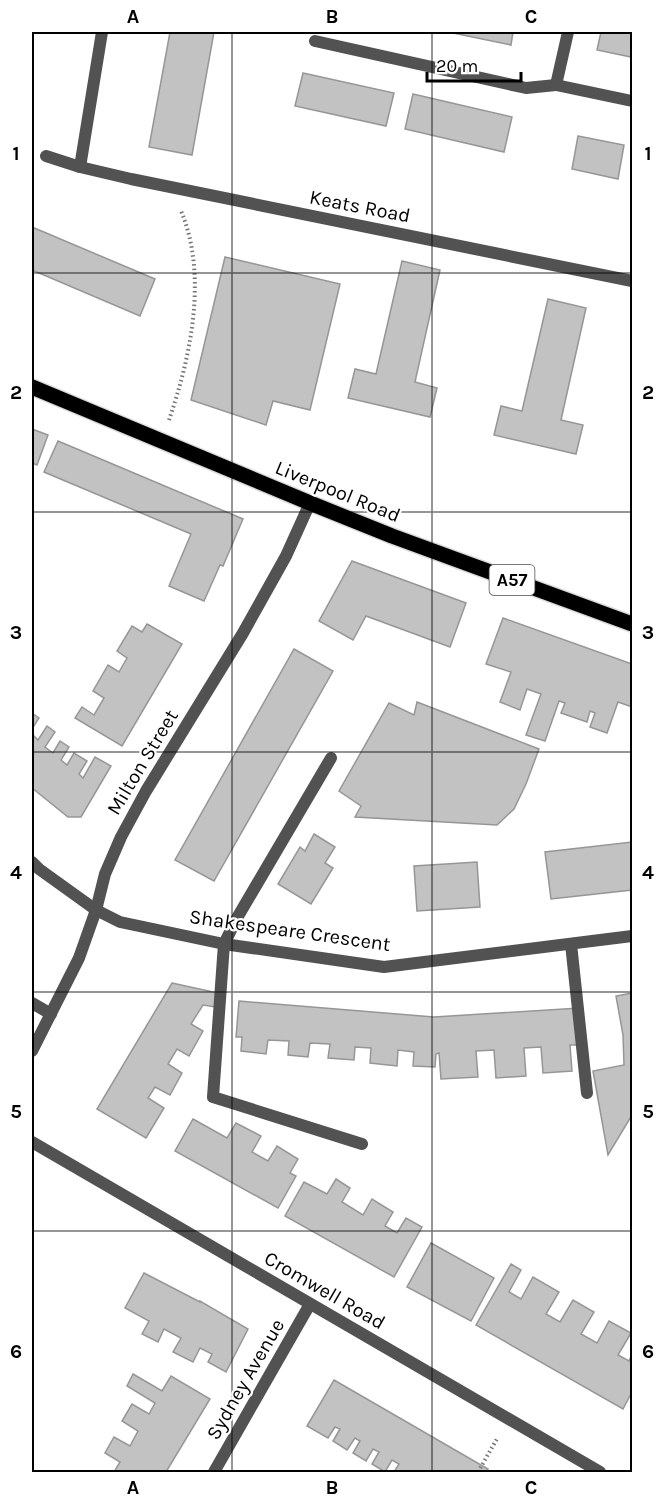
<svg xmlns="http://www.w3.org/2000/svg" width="664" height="1504" font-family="Karla,sans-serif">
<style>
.building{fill:#c2c2c2;stroke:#969696;stroke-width:1.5}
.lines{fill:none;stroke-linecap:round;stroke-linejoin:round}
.primary-casing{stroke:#dbdbdb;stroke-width:18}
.path{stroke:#747474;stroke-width:4;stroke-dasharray:1.5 3;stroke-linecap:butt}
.lane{stroke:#525252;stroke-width:12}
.street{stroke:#525252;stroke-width:12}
.primary{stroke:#000;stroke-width:15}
.grid{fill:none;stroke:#000;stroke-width:1.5;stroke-opacity:0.55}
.labels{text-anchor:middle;stroke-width:4.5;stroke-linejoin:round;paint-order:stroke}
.shield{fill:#fff;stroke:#4c4c4c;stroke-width:1.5}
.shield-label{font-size:18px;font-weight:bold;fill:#000}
.street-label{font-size:20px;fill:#000;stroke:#fff}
.neatline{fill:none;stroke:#000;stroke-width:2}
.grid-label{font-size:20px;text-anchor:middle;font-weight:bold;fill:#000}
</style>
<rect width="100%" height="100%" fill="#fff"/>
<!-- building -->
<g class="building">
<polygon points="170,32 214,32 192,155 149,147"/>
<polygon points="448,32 513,32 511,45"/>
<polygon points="601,32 632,32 632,49 631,57 597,50"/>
<polygon points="303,73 394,93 386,126 295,106"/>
<polygon points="413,94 512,117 504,152 405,129"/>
<polygon points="578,136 624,145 618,179 572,169"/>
<polygon points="32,227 155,279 140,316 32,270"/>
<polygon points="225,257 340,284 310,410 273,401 266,425 191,400"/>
<polygon points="402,261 440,270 415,382 437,388 430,417 348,398 355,369 376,374"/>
<polygon points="548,299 586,308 561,420 583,425 576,454 494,435 501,406 522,411"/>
<polygon points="32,429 48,435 37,465 32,463"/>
<polygon points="58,441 243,519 223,566 220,565 204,601 169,586 191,534 44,472"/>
<polygon points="352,561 466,603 450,647 366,616 353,640 319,621"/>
<polygon points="503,618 632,664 632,707 618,702 607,733 590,727 595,713 590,711 587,722 561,713 565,703 559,701 545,741 526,735 541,694 527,689 520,710 500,702 511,672 486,664"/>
<polygon points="147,624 182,644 122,746 75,718 82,707 94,715 104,698 93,691 108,665 119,672 127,658 117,651 132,626 142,632"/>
<polygon points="294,649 333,671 214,881 175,860"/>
<polygon points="417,702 539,749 526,784 514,809 497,825 355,817 361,806 339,791 389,703 414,715"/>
<polygon points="32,713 39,718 32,729"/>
<polygon points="47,726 55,732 45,747 53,753 60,741 69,747 61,760 67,765 74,753 87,761 79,774 83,778 95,757 111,766 81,817 68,817 32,788 32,734 38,740"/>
<polygon points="314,834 335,847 325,863 333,868 311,904 278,884 300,847 305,851"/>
<polygon points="632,842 632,890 551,899 545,852"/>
<polygon points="477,862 480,907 417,911 414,866"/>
<polygon points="172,983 218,993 215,1007 203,1005 191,1024 203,1031 189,1056 177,1049 168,1064 182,1073 170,1095 155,1087 148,1098 164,1108 146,1138 97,1109"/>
<polygon points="632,993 632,1115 608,1155 593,1071 624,1065 623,1035 616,996"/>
<polygon points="239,1001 434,1017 579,1008 581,1045 570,1045 572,1071 543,1073 541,1047 524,1048 526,1076 496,1078 494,1050 476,1051 478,1077 441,1079 439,1053 436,1054 435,1067 413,1066 414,1052 398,1050 397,1066 370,1063 371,1048 355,1047 354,1060 328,1058 330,1044 310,1043 308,1057 288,1055 289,1041 268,1040 266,1054 241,1051 242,1037 236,1037"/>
<polygon points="193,1119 227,1138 236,1123 261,1136 252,1152 268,1161 277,1146 298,1159 290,1173 296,1176 278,1208 175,1151"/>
<polygon points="336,1179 350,1188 342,1202 363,1215 372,1199 393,1212 385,1226 397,1233 406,1218 422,1227 394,1277 285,1216 304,1182 327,1194"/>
<polygon points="431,1243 494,1278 471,1321 407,1287"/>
<polygon points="511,1264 521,1270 509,1292 521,1299 533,1277 559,1292 546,1314 560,1322 573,1300 594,1312 581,1334 597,1343 609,1321 631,1333 618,1355 629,1361 632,1354 632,1392 623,1409 476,1325"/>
<polygon points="144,1273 200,1302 200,1301 248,1329 226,1372 208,1362 212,1354 200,1348 193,1362 173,1352 181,1338 164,1329 158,1342 142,1334 149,1321 125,1308"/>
<polygon points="133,1374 162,1391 171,1376 210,1399 166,1472 114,1472 120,1462 105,1453 114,1437 130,1446 138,1431 122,1421 132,1404 149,1414 155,1403 127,1386"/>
<polygon points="334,1380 488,1469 486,1472 414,1472 411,1471 410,1472 394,1472 399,1464 392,1460 385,1472 372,1464 379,1452 373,1449 366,1461 353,1453 360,1441 355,1438 347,1450 333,1441 340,1429 335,1427 328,1438 307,1426"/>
</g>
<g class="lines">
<!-- primary casing -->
<g class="primary-casing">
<polyline id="primary" points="32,387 310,503 392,536 632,624"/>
</g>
<!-- path -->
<g class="path">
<path d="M169 420C191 356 208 275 181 211"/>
<polyline points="478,1472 498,1437"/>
</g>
<!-- lane -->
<g class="lane">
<polyline points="315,41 526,88 556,85"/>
<polyline points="331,758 237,918 224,944 213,1097 362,1144"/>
<polyline points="571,944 587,1093"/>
<polyline points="32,1003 51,1014"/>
</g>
<!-- street -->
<g class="street">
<polyline points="568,32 556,85 632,101"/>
<polyline points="46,156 80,167 131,179 632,281"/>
<polyline points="80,167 102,32"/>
<polyline points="32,862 39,869 96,910 120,922 224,944 384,967 632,936"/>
<polyline points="32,1051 79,958 96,910 105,874 121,837 146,791 243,633 286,556 310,503"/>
<polyline points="32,1142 600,1472"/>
<polyline points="214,1472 310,1304"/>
</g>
<!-- primary -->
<use href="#primary" class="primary"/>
</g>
<!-- grid -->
<path class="grid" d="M232 32V1472M432 32V1472M32 273H632M32 512H632M32 752H632M32 992H632M32 1231H632"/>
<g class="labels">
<!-- shield labels -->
<rect class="shield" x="489.5" y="565" width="45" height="30" rx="4.5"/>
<g class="shield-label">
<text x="512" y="586">A57</text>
</g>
<!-- street labels -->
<g class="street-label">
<text transform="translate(360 206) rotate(11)" y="7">Keats Road</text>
<text transform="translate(338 491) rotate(22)" y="7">Liverpool Road</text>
<text transform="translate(142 762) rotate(-59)" y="7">Milton Street</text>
<text transform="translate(290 930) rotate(8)" y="7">Shakespeare Crescent</text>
<text transform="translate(325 1290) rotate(30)" y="7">Cromwell Road</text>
<text transform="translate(245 1379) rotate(-60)" y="7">Sydney Avenue</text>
</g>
</g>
<!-- border -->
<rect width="664" height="1504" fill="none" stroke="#ffffff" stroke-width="66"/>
<!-- scale -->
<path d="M427 72v9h94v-9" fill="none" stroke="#000000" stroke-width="3"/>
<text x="436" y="72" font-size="18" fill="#000000" stroke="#ffffff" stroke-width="4.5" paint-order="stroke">20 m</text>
<rect x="33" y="33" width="598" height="1438" class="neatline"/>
<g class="grid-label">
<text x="133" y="23">A</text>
<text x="332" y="23">B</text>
<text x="531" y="23">C</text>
<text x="16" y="160">1</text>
<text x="648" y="160">1</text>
<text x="16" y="399">2</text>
<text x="648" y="399">2</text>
<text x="16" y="639">3</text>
<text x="648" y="639">3</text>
<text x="16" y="879">4</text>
<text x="648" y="879">4</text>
<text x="16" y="1118">5</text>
<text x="648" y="1118">5</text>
<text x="16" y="1358">6</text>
<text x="648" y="1358">6</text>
<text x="133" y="1494">A</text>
<text x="332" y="1494">B</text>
<text x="531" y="1494">C</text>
</g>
</svg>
